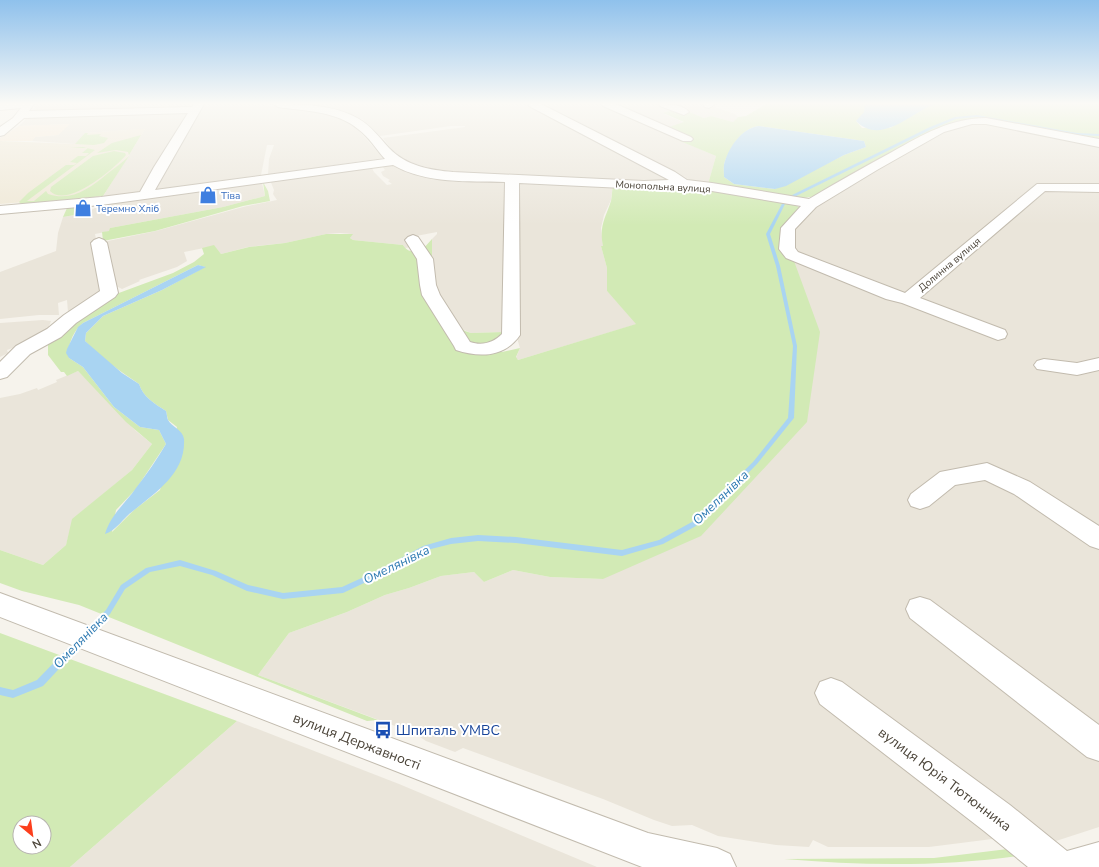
<svg xmlns="http://www.w3.org/2000/svg" width="1099" height="867" font-family="'Nunito Sans',sans-serif">
<style>
.residential{fill:#eae5da}
.commercial{fill:#f7ead8}
.education{fill:#efe8d6}
.green{fill:#d2eab5;fill-rule:evenodd}
.water{fill:#a9d4f2}
.lines{fill:none;stroke-linecap:round;stroke-linejoin:round}
.stream{fill:#a9d4f2;fill-rule:evenodd}
.minor-casing{stroke:#c2bbae;stroke-width:2}
.minor{fill:#fff;fill-rule:evenodd}
.labels{text-anchor:middle;stroke-width:4;stroke-linejoin:round;paint-order:stroke}
.far-street-label{font-size:10px;fill:#4b4439;stroke:#fff}
.far-shop-label{font-size:10px;fill:#366cbe;stroke:#fff;text-anchor:start}
.water-label{font-size:13px;font-style:italic;fill:#2e7ab2;stroke:#fff}
.near-transit-label{font-size:14px;fill:#164399;stroke:#fff;text-anchor:start}
.near-street-label{font-size:14px;fill:#4b4439;stroke:#fff}
</style>
<rect width="100%" height="100%" fill="#f6f3ec"/>
<!-- residential -->
<g class="residential">
<polygon points="38,104 196,104 192,108 31,114"/>
<polygon points="202,104 260,104 335,116 354,125 383,158 268,175 269,159 274,145 267,145 261,175 154,190 157,178 163,177"/>
<polygon points="311,104 527,104 667,178 670,181 651,182 447,173 406,161 391,149 383,138 465,127 465,126 451,126 380,136 362,119 340,112 304,106"/>
<polygon points="541,104 603,104 684,140 681,141 716,156 708,184 684,178 686,177 680,176 560,112"/>
<polygon points="610,104 658,104 674,110 664,114 685,123 666,128"/>
<polygon points="669,104 706,104 735,114 738,117 733,122 711,116 704,118"/>
<polygon points="193,111 156,163 155,165 157,166 143,191 137,193 102,198 145,129 85,133 75,144 32,141 35,137 58,135 69,124 19,126 29,116"/>
<polygon points="987,122 1099,145 1099,827 1056,841 1032,834 929,847 828,847 813,840 809,847 776,845 718,836 692,825 672,826 654,820 603,799 463,748 455,752 426,741 414,733 258,675 289,633 347,612 385,595 409,588 441,576 474,572 484,582 513,570 550,577 603,579 794,261 795,229 817,205 878,169 945,132 975,123"/>
<polygon points="392,164 506,183 504,332 471,333 457,327 432,286 431,242 432,239 437,234 437,232 416,236 411,247 405,248 403,245 353,240 350,238 352,234 340,233 326,234 285,243 248,247 221,254 214,246 184,252 187,261 177,267 139,280 140,281 122,289 116,286 103,242 156,231 243,207 277,200 273,194 274,190 270,180 371,166 374,172 387,185 392,184 388,181 390,180 383,176 381,172 385,170 382,166"/>
<polygon points="262,183 265,196 223,207 110,228 110,231 95,234 106,291 68,312 67,300 58,303 59,315 39,315 0,319 0,272 56,251 58,233 63,217 92,212 91,210 95,208 108,205 108,202"/>
<polygon points="523,183 613,185 611,200 604,215 601,228 603,246 601,246 607,268 607,291 637,324 518,360 516,358 520,348 517,338 518,185"/>
<polygon points="43,320 51,321 45,336 7,350 8,353 0,357 0,323"/>
<polygon points="78,371 136,431 152,444 132,470 73,519 66,545 43,565 0,550 0,398 20,394 37,388 38,390 57,382 56,380"/>
<polygon points="237,721 399,784 597,867 70,867"/>
</g>
<!-- commercial -->
<polygon class="commercial" points="70,124 58,135 35,137 32,141 0,141 0,138 19,126"/>
<!-- education -->
<polygon class="education" points="140,129 145,129 103,196 0,204 0,141 75,144 85,133"/>
<!-- green -->
<g class="green">
<path d="M766 104H912L856 121 862 128H890L925 108 916 104H1099V141L986 119H967L935 129 868 165 816 196 798 199 708 184 716 156 680 141 689 139 673 131 677 130 666 128 684 122 663 113 674 110 687 111 704 118 711 116 733 122 738 117 746 116ZM759 126 864 141 866 147 844 155 775 189 734 184 724 177C724 172 723 166 725 161 731 147 742 128 759 126Z"/>
<polygon points="85,133 88,133 87,135 101,134 99,136 108,138 104,143 94,145 75,144"/>
<polygon points="141,135 129,155 128,152 116,150 97,153 112,143"/>
<path d="M83 147 95 150 27 201H34L46 191 48 194C72 202 90 188 107 174 114 168 122 163 129 156L103 196 21 204 19 202 28 193 66 165H74L77 163 70 162 78 156H86L89 153H82L88 148H70Z"/>
<path d="M114 151 125 153 126 155C115 168 67 209 50 191L51 187 93 156Z"/>
<polygon points="263,182 268,191 270,201 243,206 155,231 103,241 102,232 109,231 110,228 223,207 265,196"/>
<path d="M613 185 712 190 793 203 800 208 781 227 779 249 785 256 794 261 820 332 807 422 701 536 603 579 550 577 513 570 484 582 474 572 441 576 409 588 385 595 347 612 289 633 258 675 378 720 367 721 79 605 22 591 0 583V550L43 565 66 545 72 519 132 470 152 444 126 422 78 371 67 376 64 372H61L48 355V344L108 297 173 273 194 262 204 254 202 248 214 245 221 254 249 247 285 243 326 234H353L350 238 353 240 403 245C406 250 411 252 416 252L458 345 502 352 520 348 516 357 518 360 636 324 607 291V268L601 246H603C599 226 605 219 611 201 612 196 612 190 613 185ZM198 265 205 267 162 290 103 316 86 333 85 341C101 358 120 371 139 384 143 397 155 404 166 411L168 420 177 427 160 490 134 510 112 532 116 510 136 489 166 444 159 430 140 427 114 407 83 367 69 358C67 346 73 331 83 323Z"/>
<polygon points="83,207 79,209 83,210 88,208 91,210 92,212 63,217 67,208"/>
<path d="M432 239V286L452 321 465 331 471 333 504 332C496 346 480 353 465 344 454 326 436 307 430 285 427 273 428 261 423 249Z"/>
<path d="M0 633 237 721 70 867H0ZM20 823H44V847H20Z"/>
<path d="M1024 847 1031 854C949 867 866 866 784 859L934 858Z"/>
</g>
<!-- water -->
<g class="water">
<path d="M865 104H935C910 113 881 146 856 121L864 112Z"/>
<path d="M759 126 864 141 866 147 844 155 786 186 775 189 734 184 724 177C724 172 723 166 725 161 730 146 742 128 759 126Z"/>
<path d="M198 265 206 267 162 290 103 316 86 333 85 341 122 373 139 384C143 397 155 404 166 411 167 414 167 418 168 420 172 427 183 430 184 439 186 473 156 492 133 511 123 518 117 530 105 534 111 514 125 504 136 488 147 474 157 459 166 444L159 430 140 427 114 407 83 367 69 358 66 353 67 349 78 327 83 323Z"/>
</g>
<g class="lines">
<!-- stream -->
<g class="stream">
<polygon points="977,115 1077,133 1099,134 1099,136 1077,135 977,117 956,119 932,129 790,199 786,202 770,234 780,266 797,346 794,418 757,464 696,526 663,544 622,556 516,543 478,541 451,544 427,550 383,574 343,593 283,599 247,591 212,575 180,566 150,572 125,589 110,614 92,634 89,635 86,634 85,632 86,630 106,610 121,585 146,568 180,560 216,571 248,585 283,593 342,587 379,570 423,546 451,538 478,535 516,537 622,550 659,540 692,522 753,462 788,418 793,346 776,266 766,234 784,200 788,197 930,127 955,117"/>
<polygon points="80,638 83,639 84,641 83,643 43,686 13,698 0,695 0,687 13,690 37,680 77,639"/>
</g>
<!-- minor casing -->
<g class="minor-casing">
<g id="minor">
<path d="M0 104H34L29 111 192 107 194 104H204L155 190 385 159C376 149 369 137 358 129 337 111 304 111 278 107L273 104C301 104 333 104 359 119 371 126 380 138 389 148 406 166 430 170 453 172L644 181 669 180 529 106 528 104H541L675 172 687 180 712 183 809 199C836 183 864 167 892 152 922 135 951 118 986 118L1099 139V147L986 124H972L944 132 877 170 816 207 795 229V248L798 252 905 293 1037 184H1099V192L1045 191 920 298 1005 330 1007 334 1005 338 998 340 902 303 886 299 786 258 779 249 781 228 801 206 712 191 683 188 644 189 519 183 520 335C505 357 480 358 456 350L454 346 422 295 420 285 417 259 405 240 408 237 413 235 418 237 433 259 436 285 440 295 470 342C482 346 493 343 502 334L505 182C469 181 426 184 393 165L101 205 0 214V206L101 197 140 192 154 167 188 113 24 118 4 135 0 136V127L13 118 21 108 0 110Z"/>
<polygon points="602,104 616,104 691,137 693,139 691,141 683,141 603,106"/>
<path d="M659 104C669 104 682 104 689 112L684 115 660 106Z"/>
<polygon points="703,104 714,104 714,105 709,108 705,107"/>
<polygon points="99,238 104,240 107,243 118,293 115,297 76,323 61,337 30,354 7,377 0,379 0,362 16,346 47,329 64,315 100,291 91,243 94,240"/>
<polygon points="1099,358 1099,370 1077,375 1037,369 1034,365 1037,361 1044,359 1077,363"/>
<polygon points="987,463 1030,482 1099,526 1099,549 1090,546 1014,494 985,480 955,485 929,506 920,509 911,506 908,500 911,494 940,472"/>
<polygon points="0,593 648,833 717,848 730,854 736,867 642,867 0,617"/>
<polygon points="920,597 930,600 1099,725 1099,761 1087,757 910,618 906,609 910,600"/>
<polygon points="831,678 842,682 1010,805 1067,851 1099,842 1099,867 1028,867 984,831 820,704 815,693 820,682"/>
</g>
</g>
<!-- minor -->
<use href="#minor" class="minor"/>
</g>
<!-- sky -->
<linearGradient id="sky" x2="0" y2="1"><stop stop-color="#8fc1ec"/><stop offset="0.46" stop-color="#fbfaf6"/><stop offset="1" stop-color="#fbfaf6" stop-opacity="0"/></linearGradient>
<rect width="1099" height="225" fill="url(#sky)"/>
<!-- icons -->
<defs>
<g id="shop-bare" transform="scale(1.38)"><path d="M-5-2.5h2.3a2.7 3.5 0 0 1 5.4 0H5L5.5 6h-11ZM-1.5-2.5h3a1.5 2.3 0 0 0-3 0Z" fill="#3f7fe0" stroke="#fff" stroke-width="2.5" paint-order="stroke"/></g>
<g id="bus-bare" transform="scale(1.38)"><path d="M-5-6H5V4H4V6H2V4H-2V6H-4V4H-5ZM-3.5-4V0h7V-4ZM-3.5 1.2v1.5H-2V1.2ZM2 1.2v1.5H3.5V1.2Z" fill="#1a4fb4" stroke="#fff" stroke-width="2.5" paint-order="stroke"/></g>
</defs>
<g fill-rule="evenodd">
<use href="#shop-bare" x="208" y="195"/>
<use href="#shop-bare" x="83" y="208"/>
<use href="#bus-bare" x="383" y="730"/>
</g>
<g class="labels">
<!-- far-street labels -->
<g class="far-street-label">
<text transform="translate(663 186) rotate(3)" y="4">Монопольна вулиця</text>
<text transform="translate(949 264) rotate(-40)" y="4">Долинна вулиця</text>
</g>
<!-- far-shop labels -->
<g class="far-shop-label">
<text x="221" y="199">Тіва</text>
<text x="96" y="212">Теремно Хліб</text>
</g>
<!-- water labels -->
<g class="water-label">
<text transform="translate(720 497) rotate(-44)" y="5">Омелянівка</text>
<text transform="translate(396 564) rotate(-26)" y="5">Омелянівка</text>
<text transform="translate(80 640) rotate(-46)" y="5">Омелянівка</text>
</g>
<!-- near-transit labels -->
<g class="near-transit-label">
<text x="396" y="735">Шпиталь УМВС</text>
</g>
<!-- near-street labels -->
<g class="near-street-label">
<text transform="translate(357 741) rotate(21)" y="5">вулиця Державності</text>
<text transform="translate(945 779) rotate(37)" y="5">вулиця Юрія Тютюнника</text>
</g>
</g>
<!-- north arrow -->
<g transform="translate(32 835) rotate(151)"><circle r="19" fill="#ffffff" stroke="#b7b4b0"/>
<path d="M0-3L7 15L0 10L-7 15Z" fill="#fc3f1d"/>
<text y="-6" font-size="11" font-weight="bold" text-anchor="middle" fill="#4b4439">N</text>
</g>
</svg>
